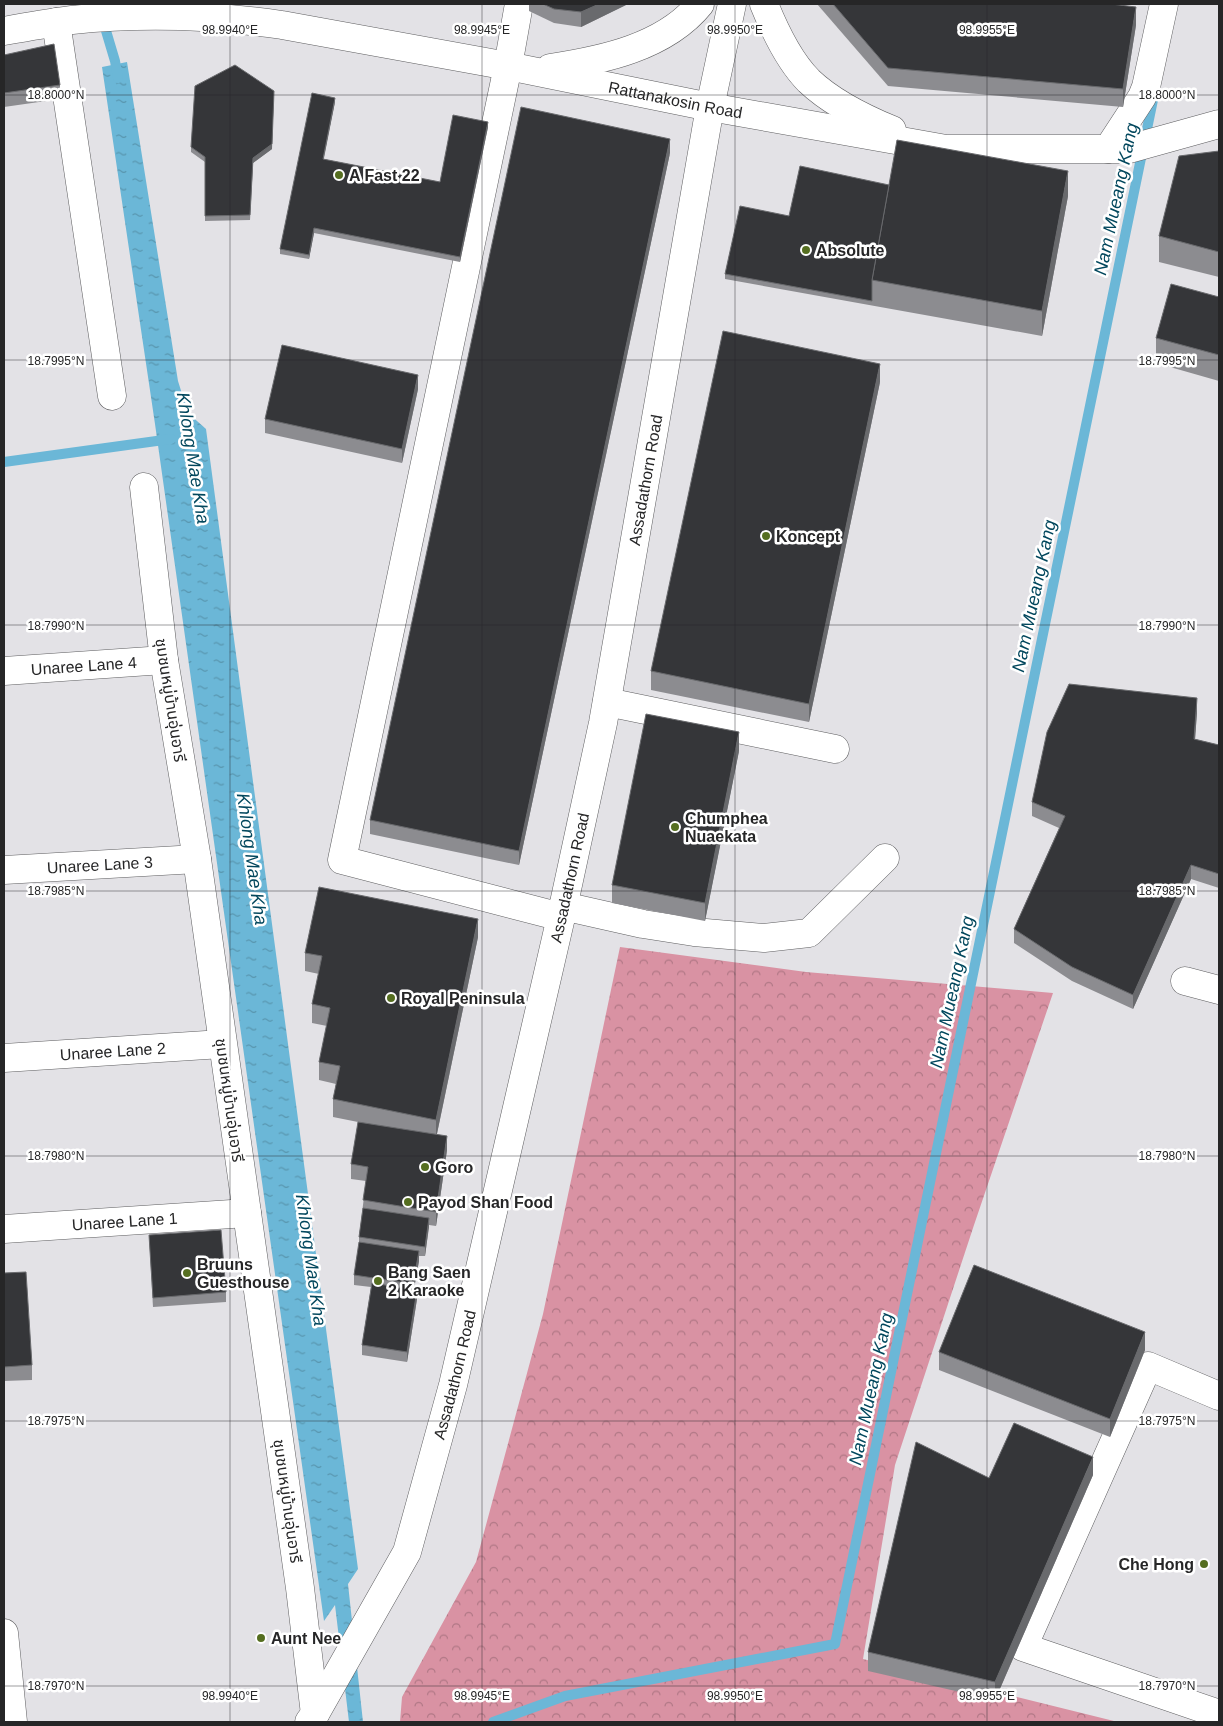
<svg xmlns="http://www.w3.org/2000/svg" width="1223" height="1726" font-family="Helvetica,'Noto Sans Thai',sans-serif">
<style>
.forest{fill:url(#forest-crowns)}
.water{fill:url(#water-ripples)}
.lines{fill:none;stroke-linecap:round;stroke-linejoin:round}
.stream{stroke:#6bb7d7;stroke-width:10}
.minor-casing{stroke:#5e5e60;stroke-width:29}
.minor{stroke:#fff;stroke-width:28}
.wall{fill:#8c8c90}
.shaded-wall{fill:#696a6d}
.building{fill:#353639;stroke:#696a6d}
.ticks{fill:none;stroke:#262627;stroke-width:1;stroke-opacity:0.45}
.poi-dot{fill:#556e20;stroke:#fff;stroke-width:2}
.labels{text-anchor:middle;stroke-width:5;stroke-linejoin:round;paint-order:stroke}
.street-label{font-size:16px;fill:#262627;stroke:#fff}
.poi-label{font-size:16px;font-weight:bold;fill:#262627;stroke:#fff;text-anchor:start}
.water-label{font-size:18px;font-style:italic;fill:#02475d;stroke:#fff}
.ticks-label{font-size:12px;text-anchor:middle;fill:#262627;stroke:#fff;stroke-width:5;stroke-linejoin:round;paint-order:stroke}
</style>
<defs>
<pattern id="forest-crowns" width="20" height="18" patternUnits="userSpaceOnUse" patternTransform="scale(1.25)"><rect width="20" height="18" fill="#d992a3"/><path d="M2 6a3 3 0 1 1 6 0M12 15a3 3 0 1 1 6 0" fill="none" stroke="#b07785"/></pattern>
<pattern id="water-ripples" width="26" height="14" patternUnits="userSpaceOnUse" patternTransform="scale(1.25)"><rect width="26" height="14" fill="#6bb7d7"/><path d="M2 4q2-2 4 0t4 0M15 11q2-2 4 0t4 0" fill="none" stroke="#5895ae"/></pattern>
</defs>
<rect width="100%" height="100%" fill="#e3e2e6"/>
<!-- forest -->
<polygon class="forest" points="620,947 806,972 1053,993 974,1225 895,1465 863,1659 1118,1722 400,1722 402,1697 476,1562 543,1314"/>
<!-- water -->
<polygon class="water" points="127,62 178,381 188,413 206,429 358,1569 348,1584 363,1722 349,1722 335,1605 324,1621 155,424 102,67"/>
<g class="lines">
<!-- stream -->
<g class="stream">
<polyline points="98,4 115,61 118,78"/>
<polyline points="4,462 171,439"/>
<polyline points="493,1722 565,1696 835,1644 1154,95"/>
</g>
<!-- minor casing -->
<g class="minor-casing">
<g id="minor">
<polyline points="519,4 508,66 342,860 561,917"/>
<path d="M764 4C774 29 790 62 809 81 832 103 863 118 892 130"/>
<polyline points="56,22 112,396"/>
<path id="s1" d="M4 31C26 27 49 23 72 20 142 13 212 15 282 25L508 66 710 107 946 149H1129L1219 124"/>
<path d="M550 68C603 60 665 47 700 4"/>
<polyline points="1108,149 1142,97 1146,87 1164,4"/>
<polyline points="144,487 164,660 197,859 300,1588 315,1714"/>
<path id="s2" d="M4 671 164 660"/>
<polyline points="607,702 835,749"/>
<path id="s3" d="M4 870 197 859"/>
<polyline points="563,906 643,924 694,932 764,938 809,933 885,858"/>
<polyline points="1185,981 1219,990"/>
<path id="s4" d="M4 1058 222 1044"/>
<path id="s5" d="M4 1229 247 1213"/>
<polyline points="1219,1396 1148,1366 1023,1647 1219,1714"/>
<polyline points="4,1633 13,1722"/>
<path id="s6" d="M309 1722 315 1714 407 1552 453 1385 561 917 603 723 710 107 732 4"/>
</g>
</g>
<!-- minor -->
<use href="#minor" class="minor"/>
</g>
<!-- wall -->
<g class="wall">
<polygon points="529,4 628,4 581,27 554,23 529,11"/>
<polygon points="817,4 1111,4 1136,25 1123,107 888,86"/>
<polygon points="4,55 60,85 60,99 4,107"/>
<polygon points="335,102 323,159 440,182 488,127 460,262 314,233 309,259 280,254 280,249"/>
<polygon points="191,147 272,149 253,163 250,220 205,221 205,162 191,152"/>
<polygon points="1219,151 1219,277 1159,262 1159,236"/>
<polygon points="670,153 519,865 370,834 370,820"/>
<polygon points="889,185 1068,196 1042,336 725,279 725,274 789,216"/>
<polygon points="1219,297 1219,381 1156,363 1156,338"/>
<polygon points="880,382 809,722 651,690 651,671"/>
<polygon points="418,389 402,463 265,433 265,419"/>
<polygon points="1197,712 1195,739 1219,745 1219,888 1191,879 1133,1009 1072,981 1014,943 1014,929 1059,828 1032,816 1032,802"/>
<polygon points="739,751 705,921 612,903 612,885"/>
<polygon points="478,937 437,1134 447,1150 436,1226 429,1225 425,1256 419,1256 419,1261 414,1289 417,1299 407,1362 362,1355 362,1345 371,1287 354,1285 354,1275 359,1245 359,1237 366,1181 351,1179 351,1164 358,1122 333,1117 333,1099 336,1084 319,1080 319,1062 327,1026 312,1023 312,1004 319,974 305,971 305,953"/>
<polygon points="149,1235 226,1292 226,1302 153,1307"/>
<polygon points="4,1273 32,1365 32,1380 4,1381"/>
<polygon points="1145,1350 1110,1437 939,1370 939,1352"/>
<polygon points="1093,1475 995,1700 868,1671 868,1652 989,1478"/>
</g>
<!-- shaded-wall -->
<g class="shaded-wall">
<polygon points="599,4 628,4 581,27 581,12"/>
<polygon points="1136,7 1136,25 1123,107 1123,89"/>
<polygon points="274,91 272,149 253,163 250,220 253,158"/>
<polygon points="335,98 335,102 323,163 323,159"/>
<polygon points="488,122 488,127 460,262 460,257"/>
<polygon points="670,139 670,153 519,865 519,851"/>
<polygon points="1068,171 1068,196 1042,336 1042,311"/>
<polygon points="314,228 314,233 309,259 309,255"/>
<polygon points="880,364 880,382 809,722 809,704"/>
<polygon points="418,375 418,389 402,463 402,449"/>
<polygon points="1197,698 1197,712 1194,753 1194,739"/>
<polygon points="739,732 739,751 705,921 705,903"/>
<polygon points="1191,865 1191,879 1133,1009 1133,995"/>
<polygon points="478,919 478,937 436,1138 436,1120"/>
<polygon points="447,1136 447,1150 436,1226 436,1212"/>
<polygon points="429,1218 429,1227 425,1256 425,1247"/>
<polygon points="419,1251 419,1261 413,1294 413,1284"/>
<polygon points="417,1290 417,1299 407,1362 407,1352"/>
<polygon points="1145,1332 1145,1350 1110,1437 1110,1419"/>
<polygon points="1093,1457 1093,1475 995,1700 995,1682"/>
</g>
<!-- building -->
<g class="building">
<polygon points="543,4 599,4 581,12 554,9"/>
<polygon points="833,4 1111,4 1136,7 1123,89 888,68"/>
<polygon points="54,44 60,85 4,93 4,55"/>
<polygon points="235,65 274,91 272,144 253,158 250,215 205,216 205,157 191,147 195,86"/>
<polygon points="312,93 335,98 323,159 440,182 453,115 488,122 460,257 314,228 309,255 280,249"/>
<polygon points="521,107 670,139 519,851 370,820"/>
<polygon points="897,140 1068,171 1042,311 872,280"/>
<polygon points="1219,151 1219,252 1159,236 1179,156"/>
<polygon points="800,166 889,185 872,280 872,301 725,274 740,206 789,216"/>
<polygon points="1171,284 1219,297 1219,355 1156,338"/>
<polygon points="723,331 880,364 809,704 651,671"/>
<polygon points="282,345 418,375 402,449 265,419"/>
<polygon points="1069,684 1197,698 1194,739 1219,745 1219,874 1191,865 1133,995 1072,967 1014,929 1065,816 1032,802 1047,732"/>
<polygon points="646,714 739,732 705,903 612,885"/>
<polygon points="319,887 478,919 436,1120 333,1099 340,1066 319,1062 330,1008 312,1004 322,956 305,953"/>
<polygon points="358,1122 447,1136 436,1212 363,1200 368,1167 351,1164"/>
<polygon points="363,1208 429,1218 425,1247 359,1237"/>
<polygon points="221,1230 226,1292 153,1298 149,1235"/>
<polygon points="359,1242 419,1251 413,1284 354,1275"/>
<polygon points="974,1265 1145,1332 1110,1419 939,1352"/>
<polygon points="26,1272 32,1365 4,1367 4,1273"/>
<polygon points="372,1283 417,1290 407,1352 362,1345"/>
<polygon points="1014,1423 1093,1457 995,1682 868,1652 916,1442 989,1478"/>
</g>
<!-- ticks -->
<path class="ticks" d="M230 4V1722M482 4V1722M735 4V1722M987 4V1722M4 95H1219M4 360H1219M4 625H1219M4 891H1219M4 1156H1219M4 1421H1219M4 1686H1219"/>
<!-- markers -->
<g class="poi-dot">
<circle cx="339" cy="175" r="5"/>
<circle cx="806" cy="250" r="5"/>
<circle cx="766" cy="536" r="5"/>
<circle cx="675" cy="827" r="5"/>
<circle cx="391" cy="998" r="5"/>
<circle cx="425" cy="1167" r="5"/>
<circle cx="408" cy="1202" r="5"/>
<circle cx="187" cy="1273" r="5"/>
<circle cx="378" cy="1281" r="5"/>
<circle cx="1204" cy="1564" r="5"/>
<circle cx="261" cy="1638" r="5"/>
</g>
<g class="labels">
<!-- street labels -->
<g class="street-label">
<text dy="6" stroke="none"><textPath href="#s1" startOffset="680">Rattanakosin Road</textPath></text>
<text dy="6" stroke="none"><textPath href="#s6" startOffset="1295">Assadathorn Road</textPath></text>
<text dy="6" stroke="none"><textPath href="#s2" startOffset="80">Unaree Lane 4</textPath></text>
<text transform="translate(171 700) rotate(81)" y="6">ชุมชนหมู่บ้านอุ่นอารี</text>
<text dy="6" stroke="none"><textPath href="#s3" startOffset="96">Unaree Lane 3</textPath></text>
<text dy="6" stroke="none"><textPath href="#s6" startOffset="890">Assadathorn Road</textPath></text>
<text dy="6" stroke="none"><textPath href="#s4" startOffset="109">Unaree Lane 2</textPath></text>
<text transform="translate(230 1100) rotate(82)" y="6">ชุมชนหมู่บ้านอุ่นอารี</text>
<text dy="6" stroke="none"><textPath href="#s5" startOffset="121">Unaree Lane 1</textPath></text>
<text dy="6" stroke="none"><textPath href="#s6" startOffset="380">Assadathorn Road</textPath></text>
<text transform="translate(288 1501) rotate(82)" y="6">ชุมชนหมู่บ้านอุ่นอารี</text>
</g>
<!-- poi labels -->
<g class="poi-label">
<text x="349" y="181">A Fast 22</text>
<text x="816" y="256">Absolute</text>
<text x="776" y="542">Koncept</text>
<text x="685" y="824">Chumphea<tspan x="685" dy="18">Nuaekata</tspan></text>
<text x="401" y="1004">Royal Peninsula</text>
<text x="435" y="1173">Goro</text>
<text x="418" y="1208">Payod Shan Food</text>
<text x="197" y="1270">Bruuns<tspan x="197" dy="18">Guesthouse</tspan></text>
<text x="388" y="1278">Bang Saen<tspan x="388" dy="18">2 Karaoke</tspan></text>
<text x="1194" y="1570" text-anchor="end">Che Hong</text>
<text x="271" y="1644">Aunt Nee</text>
</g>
<!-- water labels -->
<g class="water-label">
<text transform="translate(1116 199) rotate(-78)" y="6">Nam Mueang Kang</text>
<text transform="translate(193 458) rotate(81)" y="6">Khlong Mae Kha</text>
<text transform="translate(1034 596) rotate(-78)" y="6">Nam Mueang Kang</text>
<text transform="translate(252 859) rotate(82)" y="6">Khlong Mae Kha</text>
<text transform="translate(952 992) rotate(-78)" y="6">Nam Mueang Kang</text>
<text transform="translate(311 1260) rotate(82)" y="6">Khlong Mae Kha</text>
<text transform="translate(871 1389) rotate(-78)" y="6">Nam Mueang Kang</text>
</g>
</g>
<g class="ticks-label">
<text x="230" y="34">98.9940°E</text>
<text x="482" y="34">98.9945°E</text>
<text x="735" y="34">98.9950°E</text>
<text x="987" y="34">98.9955°E</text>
<text x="56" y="99">18.8000°N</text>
<text x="1167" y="99">18.8000°N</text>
<text x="56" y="365">18.7995°N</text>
<text x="1167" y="365">18.7995°N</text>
<text x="56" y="630">18.7990°N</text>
<text x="1167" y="630">18.7990°N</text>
<text x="56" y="895">18.7985°N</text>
<text x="1167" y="895">18.7985°N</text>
<text x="56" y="1160">18.7980°N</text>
<text x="1167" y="1160">18.7980°N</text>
<text x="56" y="1425">18.7975°N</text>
<text x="1167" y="1425">18.7975°N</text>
<text x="56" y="1690">18.7970°N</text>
<text x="1167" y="1690">18.7970°N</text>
<text x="230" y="1700">98.9940°E</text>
<text x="482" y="1700">98.9945°E</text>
<text x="735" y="1700">98.9950°E</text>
<text x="987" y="1700">98.9955°E</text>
</g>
<!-- border -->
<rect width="1223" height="1726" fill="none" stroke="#262627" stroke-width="10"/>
</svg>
